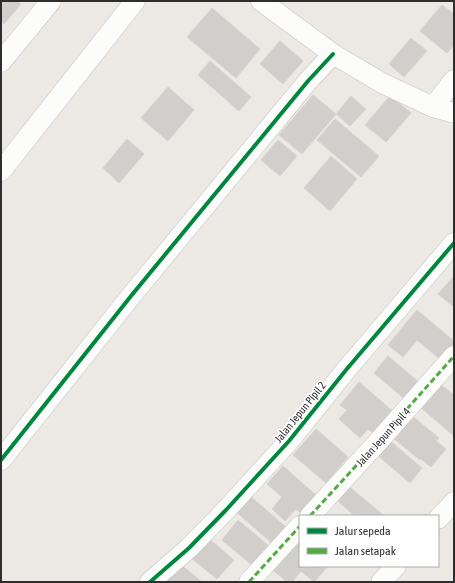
<svg xmlns="http://www.w3.org/2000/svg" width="455" height="583" font-family="'Asap Condensed',sans-serif">
<style>
.building{fill:#d1cecb;stroke:#d7d4d0}
.lines{fill:none;stroke-linecap:round;stroke-linejoin:round}
.street-casing{stroke:#c5c4c5;stroke-width:21}
.street{stroke:#fcfcfb;stroke-width:20}
.quiet{stroke:#54ab44;stroke-width:3;stroke-dasharray:6 3;stroke-linecap:butt}
.cycleway-casing{stroke:#fff;stroke-width:6}
.cycleway{stroke:#00873e;stroke-width:4}
.labels{text-anchor:middle;stroke-width:3.5;stroke-linejoin:round;paint-order:stroke}
.street-label{font-size:11px;fill:#2e2e2e;stroke:#fff}
</style>
<rect width="100%" height="100%" fill="#ece8e4"/>
<!-- building -->
<g class="building">
<polygon points="1,1 17,1 21,4 4,24 1,21"/>
<polygon points="442,5 454,14 454,45 447,53 420,31"/>
<polygon points="212,8 260,49 236,78 187,37"/>
<polygon points="411,38 427,51 404,77 389,64"/>
<polygon points="280,41 303,61 283,84 260,64"/>
<polygon points="210,61 251,97 239,111 198,75"/>
<polygon points="168,87 194,110 168,141 141,118"/>
<polygon points="313,95 336,114 302,154 279,135"/>
<polygon points="351,96 366,109 350,126 336,114"/>
<polygon points="390,96 411,113 386,142 365,125"/>
<polygon points="335,119 379,156 361,177 317,140"/>
<polygon points="127,139 144,154 119,183 103,168"/>
<polygon points="278,140 297,156 280,176 261,160"/>
<polygon points="331,156 357,179 330,211 304,188"/>
<polygon points="454,276 454,307 438,294"/>
<polygon points="417,310 454,341 454,345 441,360 417,340 403,357 388,345"/>
<polygon points="388,356 421,384 407,401 374,373"/>
<polygon points="359,382 396,414 377,436 368,429 360,438 339,419 347,410 340,405"/>
<polygon points="440,384 454,395 454,436 420,407"/>
<polygon points="411,415 439,438 436,441 446,449 431,467 421,459 420,460 392,437"/>
<polygon points="316,429 348,457 326,483 293,455"/>
<polygon points="389,440 422,468 410,483 376,454"/>
<polygon points="283,466 318,497 303,515 296,509 285,521 272,509 282,497 267,484"/>
<polygon points="345,483 382,514 380,516 355,516 333,497"/>
<polygon points="249,495 287,528 273,544 235,511"/>
<polygon points="238,520 269,546 253,566 222,540"/>
<polygon points="294,536 300,541 300,566 328,566 314,582 301,571 292,582 287,582 268,566"/>
<polygon points="208,538 234,560 217,579 191,558"/>
<polygon points="179,563 202,582 163,582"/>
</g>
<g class="lines">
<!-- street casing -->
<g class="street-casing">
<g id="street">
<polyline points="261,1 333,54 350,64 382,83 433,107 454,113"/>
<polyline points="1,62 51,1"/>
<polyline points="433,107 454,80"/>
<polyline points="1,171 135,1"/>
<polyline points="1,460 131,296 308,81 333,54"/>
<polyline points="310,516 376,444 454,356"/>
<polyline points="438,519 454,502"/>
<polyline points="150,582 189,548 226,510 289,441 346,370 454,243"/>
<polyline points="249,582 300,526"/>
<polyline points="381,582 396,566"/>
</g>
</g>
<!-- street -->
<use href="#street" class="street"/>
<!-- quiet -->
<g class="quiet">
<polyline points="310,516 376,444 454,356"/>
<polyline points="249,582 300,526"/>
</g>
<!-- cycleway casing -->
<g class="cycleway-casing">
<g id="cycleway">
<polyline points="1,460 131,296 308,81 333,54"/>
<polyline points="150,582 189,548 226,510 289,441 346,370 454,243"/>
</g>
</g>
<!-- cycleway -->
<use href="#cycleway" class="cycleway"/>
</g>
<g class="labels">
<!-- street labels -->
<g class="street-label">
<text transform="translate(300 412) rotate(-51)" y="4">Jalan Jepun Pipil 2</text>
<text transform="translate(383 437) rotate(-48)" y="4">Jalan Jepun Pipil 4</text>
</g>
</g>
<!-- border -->
<rect width="455" height="583" fill="none" stroke="#2e2e2e" stroke-width="4"/>
<!-- legend -->
<rect x="299" y="515" width="140" height="52" fill="#ffffff" stroke="#ababab"/>
<rect x="307" y="528" width="20" height="6" fill="#00873e" stroke="#ababab"/>
<text x="335" y="535" font-size="12" fill="#2e2e2e">Jalur sepeda</text>
<rect x="307" y="548" width="20" height="6" fill="#54ab44" stroke="#ababab"/>
<text x="335" y="555" font-size="12" fill="#2e2e2e">Jalan setapak</text>
</svg>
